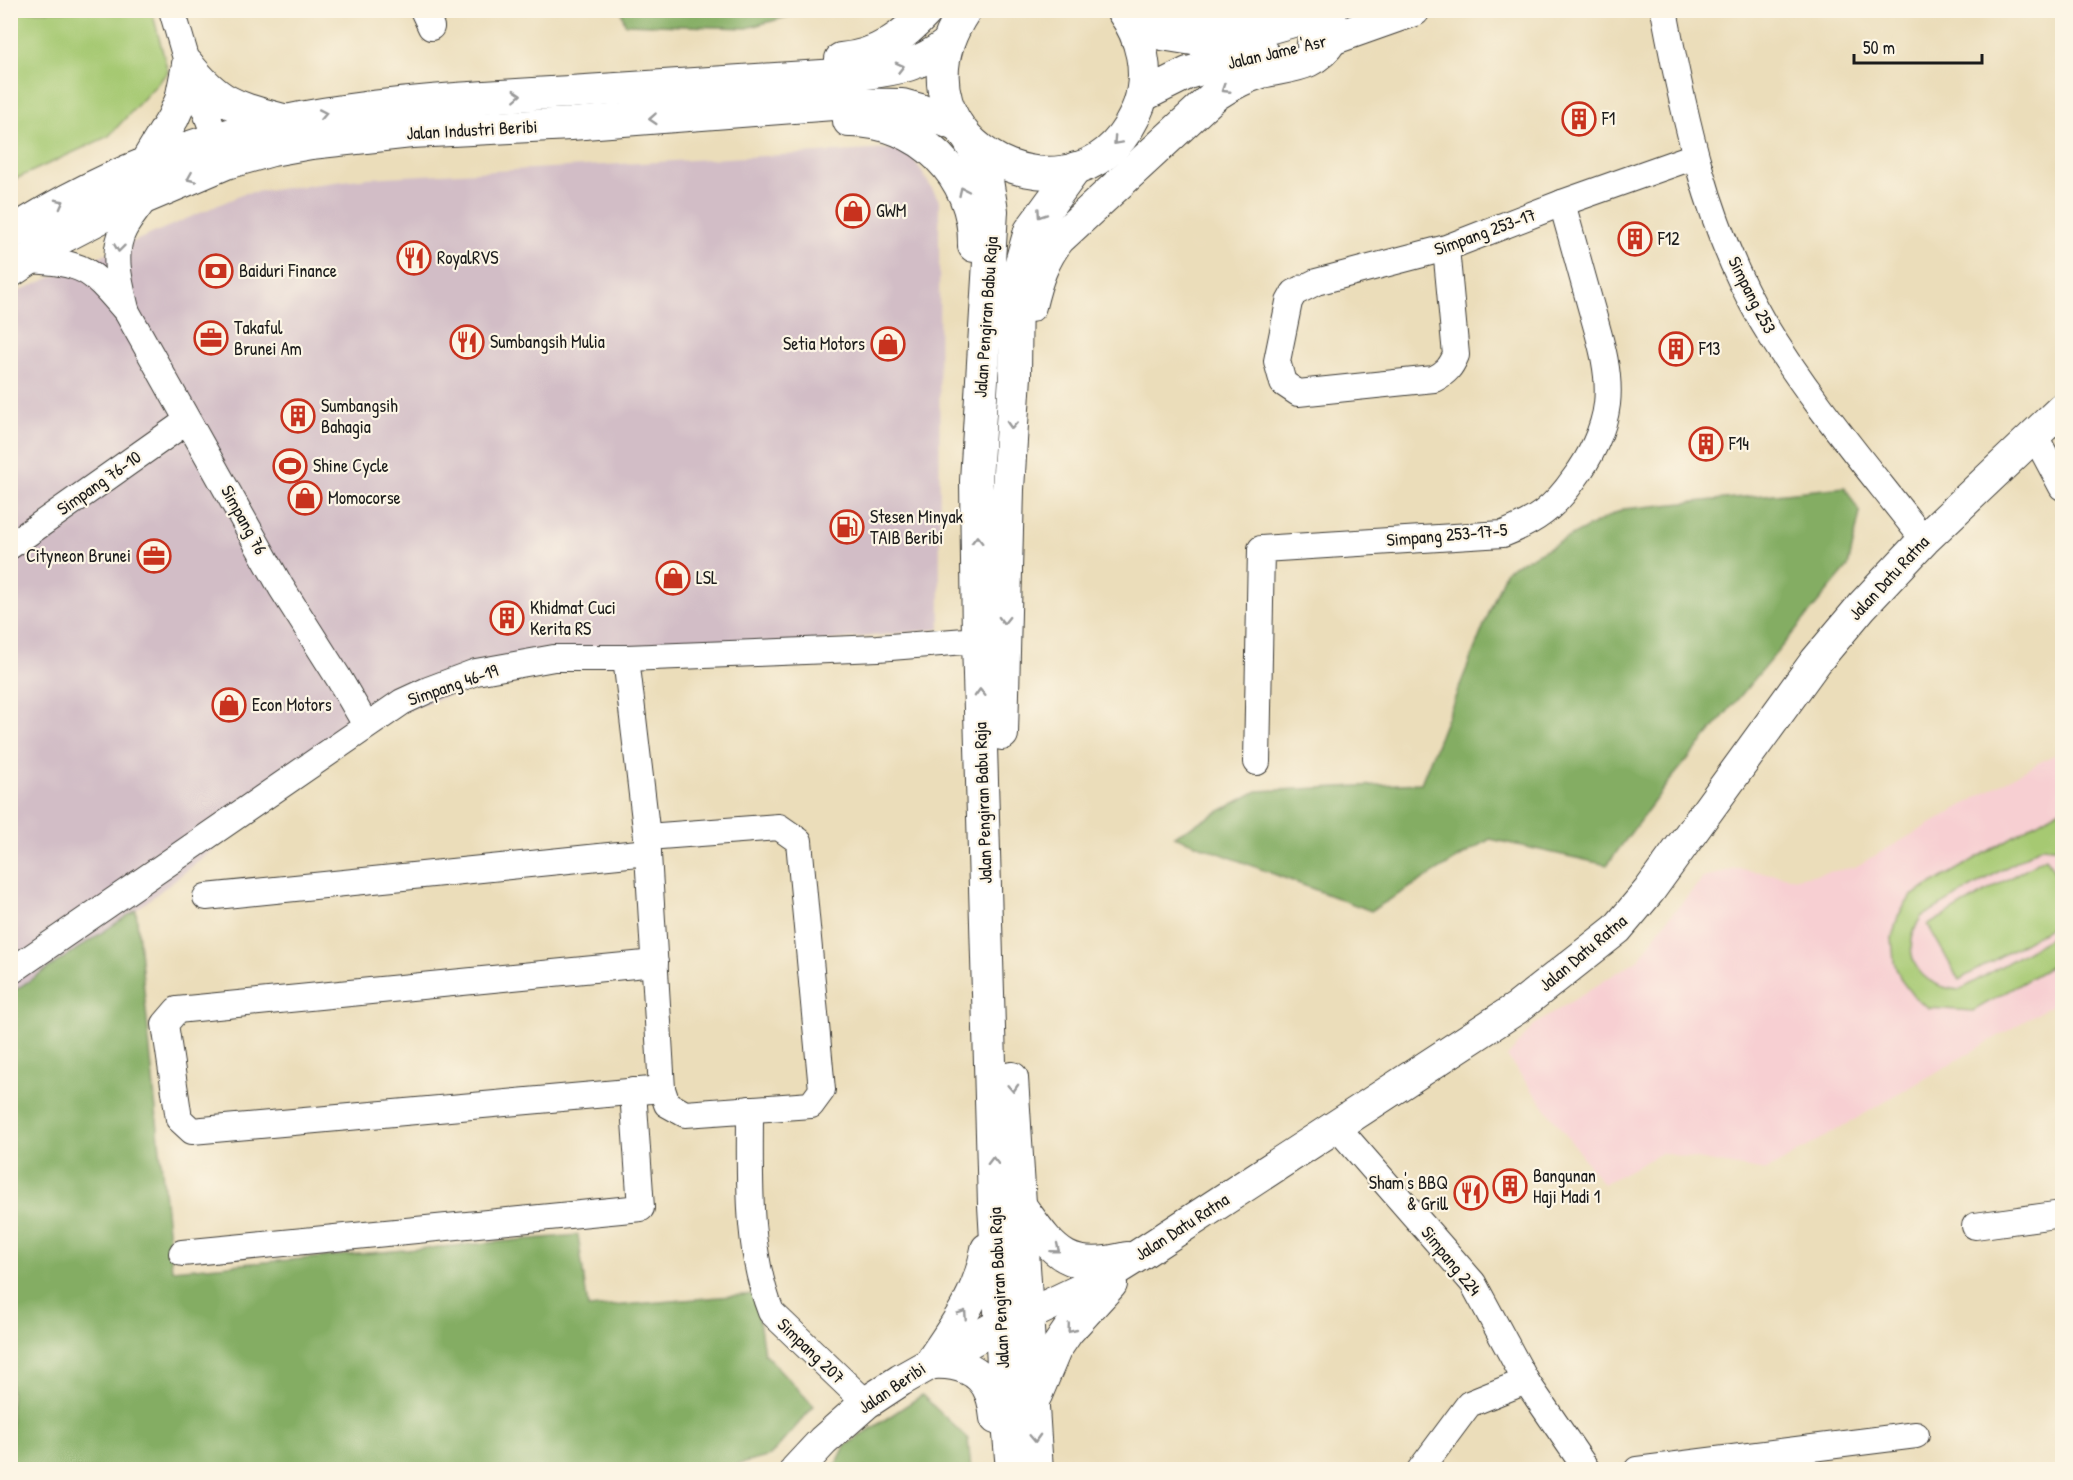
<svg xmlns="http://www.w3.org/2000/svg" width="2073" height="1480" font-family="'Patrick Hand',sans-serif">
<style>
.built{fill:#f7cfd2}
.industrial{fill:#d2bdc6}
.green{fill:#a6c972;stroke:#617247;stroke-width:1.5}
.forest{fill:#84ad64;stroke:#506440;stroke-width:1.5}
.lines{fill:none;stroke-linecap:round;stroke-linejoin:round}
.minor-casing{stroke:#3b3934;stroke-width:28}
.major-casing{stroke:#3b3934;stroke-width:34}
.minor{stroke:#fff;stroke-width:26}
.major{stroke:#fff;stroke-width:32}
.oneway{stroke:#999}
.labels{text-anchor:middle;stroke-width:4.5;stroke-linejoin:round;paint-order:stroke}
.street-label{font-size:18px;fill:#1c1c1c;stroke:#fcf5e5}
.poi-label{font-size:18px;fill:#1c1c1c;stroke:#fcf5e5;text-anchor:start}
</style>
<rect width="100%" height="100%" fill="#fcf5e5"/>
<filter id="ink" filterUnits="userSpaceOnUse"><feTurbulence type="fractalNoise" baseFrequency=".0167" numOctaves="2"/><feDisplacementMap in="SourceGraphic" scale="12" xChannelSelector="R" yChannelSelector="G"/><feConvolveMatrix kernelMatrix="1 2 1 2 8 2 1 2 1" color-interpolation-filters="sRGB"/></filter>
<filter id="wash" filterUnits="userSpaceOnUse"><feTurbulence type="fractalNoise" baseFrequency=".008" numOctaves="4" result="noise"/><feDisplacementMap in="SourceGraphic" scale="24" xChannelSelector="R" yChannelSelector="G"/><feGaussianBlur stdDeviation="1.35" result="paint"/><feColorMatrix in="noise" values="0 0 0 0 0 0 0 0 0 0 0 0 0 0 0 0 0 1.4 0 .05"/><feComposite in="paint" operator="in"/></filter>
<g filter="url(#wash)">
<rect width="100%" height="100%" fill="#ebddba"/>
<!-- built -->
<polygon class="built" points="2062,751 2062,999 1766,1171 1662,1153 1603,1184 1507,1057 1534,1025 1640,958 1660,928 1703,878 1735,868 1796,878 1855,867 2028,768"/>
<!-- industrial -->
<polygon class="industrial" points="907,148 939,200 940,629 575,667 493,680 402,712 334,756 136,910 11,993 10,295 246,193 368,178"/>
<!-- green -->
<g class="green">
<polygon points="10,11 152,11 168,72 109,136 11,181"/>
<path d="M2062 808V849L2041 847 1921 917C1898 954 1918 987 1960 990L2062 931V960L1973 1011 1929 1008 1913 996 1901 980 1894 962 1892 938 1898 916 1911 896Z"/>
<polygon points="2046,857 2062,886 2062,921 1959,980 1928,925"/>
</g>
<!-- forest -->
<g class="forest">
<polygon points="621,11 621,10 808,11 747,28 625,24"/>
<polygon points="1845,487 1860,513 1848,567 1667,784 1607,865 1490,839 1371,911 1174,836 1257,791 1421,783 1506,570 1623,509"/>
<polygon points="136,910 172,1270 578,1235 588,1308 755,1294 764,1353 814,1406 770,1456 722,1469 11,1470 11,993"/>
<polygon points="922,1395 968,1439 971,1469 834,1469 845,1446"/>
</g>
</g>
<g filter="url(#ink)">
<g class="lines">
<!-- minor casing -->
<g class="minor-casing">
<g id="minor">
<polyline points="172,10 188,65 223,157"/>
<polyline points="423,10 431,27"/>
<path d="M1664 10C1684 117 1707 226 1762 321 1808 398 1869 469 1924 540"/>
<path d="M1446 248 1456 355C1451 367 1446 373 1434 379L1298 393 1283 383 1277 361 1289 302 1294 293 1316 282 1446 248 1562 203 1695 156"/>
<path d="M26 260C86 263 89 268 127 312L281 587 338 677 366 725"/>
<path d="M126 309C120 284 111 253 124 229 130 218 139 208 146 197"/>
<polyline points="2035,436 2062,487"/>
<polyline points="10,546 187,421"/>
<polyline points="626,658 647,837 662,1089 667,1104 685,1114 811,1105 822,1090 799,841 779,827 647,837"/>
<path d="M1257 762 1261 549 1503 534C1536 521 1554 508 1574 479 1590 458 1604 430 1607 404 1611 369 1598 333 1589 300 1580 268 1571 235 1562 203"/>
<polyline points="206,897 648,852"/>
<polyline points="655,963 177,1010 165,1024 179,1119 192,1131 662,1089"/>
<polyline points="10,972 402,702 428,690 476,672 554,658 626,658 756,653 878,648 978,640"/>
<path d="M750 1109C750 1177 746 1248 771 1312L866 1403"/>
<polyline points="1336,1126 1473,1283 1526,1381 1587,1470"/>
<polyline points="1975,1226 2062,1214"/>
<polyline points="182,1253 641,1208 633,1091"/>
<polyline points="1420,1470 1469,1404 1526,1381"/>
<polyline points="1637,1470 1916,1435"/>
</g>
</g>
<!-- major casing -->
<g class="major-casing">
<g id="major">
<path d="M965 10C874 146 1088 245 1139 105 1150 72 1142 38 1122 10"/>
<path d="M1175 10C1194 20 1218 23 1239 18"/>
<polyline points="1131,23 1162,34 1205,41 1268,28 1332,10"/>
<polyline points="1313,44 1332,39 1414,10"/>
<path d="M841 59C878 56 903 37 928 10"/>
<path d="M188 65C220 105 236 107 283 120"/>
<polyline points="1142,96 1188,73 1205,68 1264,55"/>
<path d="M849 121C919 120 976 176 974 246"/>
<polyline points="969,140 986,174 992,211 976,481 978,640 994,1205 1003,1364 1012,1470"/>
<polyline points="145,164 173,118 181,100 188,65"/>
<path d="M10 234C111 168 229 126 349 110 422 100 496 96 570 92 669 86 767 80 865 73 898 69 920 65 947 44"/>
<polyline points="10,272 59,239 113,211 146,197 226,163 272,150 311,143 411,132 571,124 833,104 902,105 920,110 958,126"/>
<path d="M1030 306C1036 281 1043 259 1059 239L1215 95C1230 85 1245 77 1262 72 1291 65 1315 67 1332 39"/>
<polyline points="1002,734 1008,489 1015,376 1016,280 1030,231 1076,168"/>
<polyline points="1012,1078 1037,1470"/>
<path d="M1019 1204C1053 1250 1064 1274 1127 1258"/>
<path d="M933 1359C958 1322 979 1294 987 1249"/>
<path d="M931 1363C955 1361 982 1368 991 1394 994 1401 995 1410 996 1418"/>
<polyline points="1036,1395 1055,1350 1068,1331 1111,1284"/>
<polyline points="796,1470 823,1441 866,1403 901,1380 1001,1324 1026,1316 1091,1285 1139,1255 1517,1008 1617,929 1649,891 1816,661 1862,606 1924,540 2062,409"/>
</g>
</g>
<!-- minor -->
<use href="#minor" class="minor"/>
<!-- major -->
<use href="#major" class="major"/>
</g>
<!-- one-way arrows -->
<defs><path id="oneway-chevron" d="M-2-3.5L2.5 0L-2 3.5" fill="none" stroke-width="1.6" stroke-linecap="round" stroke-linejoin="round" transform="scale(1.5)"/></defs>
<g class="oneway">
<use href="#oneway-chevron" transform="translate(900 67) rotate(-14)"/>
<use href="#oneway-chevron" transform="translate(1225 89) rotate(147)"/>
<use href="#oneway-chevron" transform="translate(517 95) rotate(-3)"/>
<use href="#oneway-chevron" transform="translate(323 114) rotate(-11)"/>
<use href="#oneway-chevron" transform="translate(653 119) rotate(176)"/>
<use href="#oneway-chevron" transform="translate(1117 141) rotate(133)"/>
<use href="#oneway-chevron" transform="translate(191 178) rotate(157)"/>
<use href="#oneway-chevron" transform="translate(963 191) rotate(-115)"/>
<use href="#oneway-chevron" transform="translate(60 203) rotate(-28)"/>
<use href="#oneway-chevron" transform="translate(1041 214) rotate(124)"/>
<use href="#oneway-chevron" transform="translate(119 248) rotate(97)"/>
<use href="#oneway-chevron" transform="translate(1012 425) rotate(93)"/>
<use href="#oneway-chevron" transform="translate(977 540) rotate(-91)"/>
<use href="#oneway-chevron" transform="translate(1004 620) rotate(91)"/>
<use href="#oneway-chevron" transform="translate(980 693) rotate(-92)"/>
<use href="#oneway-chevron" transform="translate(1013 1088) rotate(87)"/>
<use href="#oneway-chevron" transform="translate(993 1161) rotate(-91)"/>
<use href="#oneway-chevron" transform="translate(1056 1249) rotate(39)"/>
<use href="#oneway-chevron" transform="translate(963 1314) rotate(-56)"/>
<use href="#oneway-chevron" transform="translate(1071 1329) rotate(129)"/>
<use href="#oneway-chevron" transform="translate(1035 1438) rotate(88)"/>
</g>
</g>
<!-- icons -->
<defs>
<g id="building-ring" transform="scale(1.725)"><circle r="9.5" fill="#fcf5e5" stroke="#c8321e" stroke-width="1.5"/><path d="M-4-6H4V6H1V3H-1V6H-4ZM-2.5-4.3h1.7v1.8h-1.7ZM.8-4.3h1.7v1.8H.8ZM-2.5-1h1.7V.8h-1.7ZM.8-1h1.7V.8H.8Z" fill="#c8321e"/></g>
<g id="shop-ring" transform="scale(1.725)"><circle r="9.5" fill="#fcf5e5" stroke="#c8321e" stroke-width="1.5"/><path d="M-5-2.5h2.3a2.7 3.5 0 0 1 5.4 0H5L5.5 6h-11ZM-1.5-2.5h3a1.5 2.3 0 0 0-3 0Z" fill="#c8321e"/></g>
<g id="restaurant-ring" transform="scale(1.725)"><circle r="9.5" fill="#fcf5e5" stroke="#c8321e" stroke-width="1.5"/><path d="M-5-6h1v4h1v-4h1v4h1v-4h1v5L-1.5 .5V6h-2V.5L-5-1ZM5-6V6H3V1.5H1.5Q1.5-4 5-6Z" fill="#c8321e"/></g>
<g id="bank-ring" transform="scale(1.725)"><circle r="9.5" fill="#fcf5e5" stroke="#c8321e" stroke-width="1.5"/><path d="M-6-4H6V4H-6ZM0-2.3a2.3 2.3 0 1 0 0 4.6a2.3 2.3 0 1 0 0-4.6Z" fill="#c8321e"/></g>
<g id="office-ring" transform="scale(1.725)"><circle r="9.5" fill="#fcf5e5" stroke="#c8321e" stroke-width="1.5"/><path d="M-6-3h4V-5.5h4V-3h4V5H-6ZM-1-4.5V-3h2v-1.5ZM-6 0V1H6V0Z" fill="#c8321e"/></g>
<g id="stadium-ring" transform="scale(1.725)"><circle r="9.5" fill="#fcf5e5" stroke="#c8321e" stroke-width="1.5"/><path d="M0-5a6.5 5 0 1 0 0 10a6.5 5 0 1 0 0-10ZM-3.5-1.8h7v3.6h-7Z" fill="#c8321e"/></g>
<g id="fuel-ring" transform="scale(1.725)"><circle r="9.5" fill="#fcf5e5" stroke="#c8321e" stroke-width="1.5"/><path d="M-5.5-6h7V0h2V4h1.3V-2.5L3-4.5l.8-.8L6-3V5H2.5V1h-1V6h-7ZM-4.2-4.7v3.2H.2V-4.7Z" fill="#c8321e"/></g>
</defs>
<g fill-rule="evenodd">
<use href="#building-ring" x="1579" y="119"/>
<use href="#shop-ring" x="853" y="211"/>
<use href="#building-ring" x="1635" y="239"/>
<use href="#restaurant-ring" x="414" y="258"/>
<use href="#bank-ring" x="216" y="271"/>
<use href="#office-ring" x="211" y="338"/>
<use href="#restaurant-ring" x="467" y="342"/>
<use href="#shop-ring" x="888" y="344"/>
<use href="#building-ring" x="1676" y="349"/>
<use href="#building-ring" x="298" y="416"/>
<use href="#building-ring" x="1706" y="444"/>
<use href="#stadium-ring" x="290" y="466"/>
<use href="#shop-ring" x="305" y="498"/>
<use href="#fuel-ring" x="847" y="527"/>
<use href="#office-ring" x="154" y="556"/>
<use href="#shop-ring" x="673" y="578"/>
<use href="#building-ring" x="507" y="618"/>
<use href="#shop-ring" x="229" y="705"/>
<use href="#building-ring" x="1510" y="1186"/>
<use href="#restaurant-ring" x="1471" y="1193"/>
</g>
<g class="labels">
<!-- street labels -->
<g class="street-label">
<text transform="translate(1277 52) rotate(-13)" y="6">Jalan Jame 'Asr</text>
<text transform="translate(472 130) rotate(-3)" y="6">Jalan Industri Beribi</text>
<text transform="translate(1485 232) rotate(-20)" y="6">Simpang 253-17</text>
<text transform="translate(1752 295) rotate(63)" y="6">Simpang 253</text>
<text transform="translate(986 317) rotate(-86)" y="6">Jalan Pengiran Babu Raja</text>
<text transform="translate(99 483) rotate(-35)" y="6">Simpang 76-10</text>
<text transform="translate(244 520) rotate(61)" y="6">Simpang 76</text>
<text transform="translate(1447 535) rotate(-5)" y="6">Simpang 253-17-5</text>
<text transform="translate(1889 578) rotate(-47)" y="6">Jalan Datu Ratna</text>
<text transform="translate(453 685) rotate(-19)" y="6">Simpang 46-19</text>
<text transform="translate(983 803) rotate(-92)" y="6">Jalan Pengiran Babu Raja</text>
<text transform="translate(1583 953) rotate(-40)" y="6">Jalan Datu Ratna</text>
<text transform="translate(1182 1227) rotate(-33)" y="6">Jalan Datu Ratna</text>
<text transform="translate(1451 1261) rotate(51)" y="6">Simpang 224</text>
<text transform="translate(999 1288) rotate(-93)" y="6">Jalan Pengiran Babu Raja</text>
<text transform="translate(811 1351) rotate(44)" y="6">Simpang 207</text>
<text transform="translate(892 1388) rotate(-34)" y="6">Jalan Beribi</text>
</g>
<!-- poi labels -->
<g class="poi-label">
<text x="1602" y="125">F1</text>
<text x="876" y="217">GWM</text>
<text x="1658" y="245">F12</text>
<text x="437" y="264">RoyalRVS</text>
<text x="239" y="277">Baiduri Finance</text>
<text x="234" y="334">Takaful<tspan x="234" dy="21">Brunei Am</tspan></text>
<text x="490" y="348">Sumbangsih Mulia</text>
<text x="865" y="350" text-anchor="end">Setia Motors</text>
<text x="1699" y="355">F13</text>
<text x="321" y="412">Sumbangsih<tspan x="321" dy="21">Bahagia</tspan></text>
<text x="1729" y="450">F14</text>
<text x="313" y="472">Shine Cycle</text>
<text x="328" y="504">Momocorse</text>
<text x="870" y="523">Stesen Minyak<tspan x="870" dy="21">TAIB Beribi</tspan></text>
<text x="131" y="562" text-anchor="end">Cityneon Brunei</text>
<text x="696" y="584">LSL</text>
<text x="530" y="614">Khidmat Cuci<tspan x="530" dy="21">Kerita RS</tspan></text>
<text x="252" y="711">Econ Motors</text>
<text x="1533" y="1182">Bangunan<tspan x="1533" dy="21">Haji Madi 1</tspan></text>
<text x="1448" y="1189" text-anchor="end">Sham's BBQ<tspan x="1448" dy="21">&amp; Grill</tspan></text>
</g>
</g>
<!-- margin -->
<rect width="2073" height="1480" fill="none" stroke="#fcf5e5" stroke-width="36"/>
<!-- scale -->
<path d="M1854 54v9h128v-9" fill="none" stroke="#1c1c1c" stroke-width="3"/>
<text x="1863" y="54" font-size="18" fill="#1c1c1c" stroke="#fcf5e5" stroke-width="4.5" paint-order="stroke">50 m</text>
</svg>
